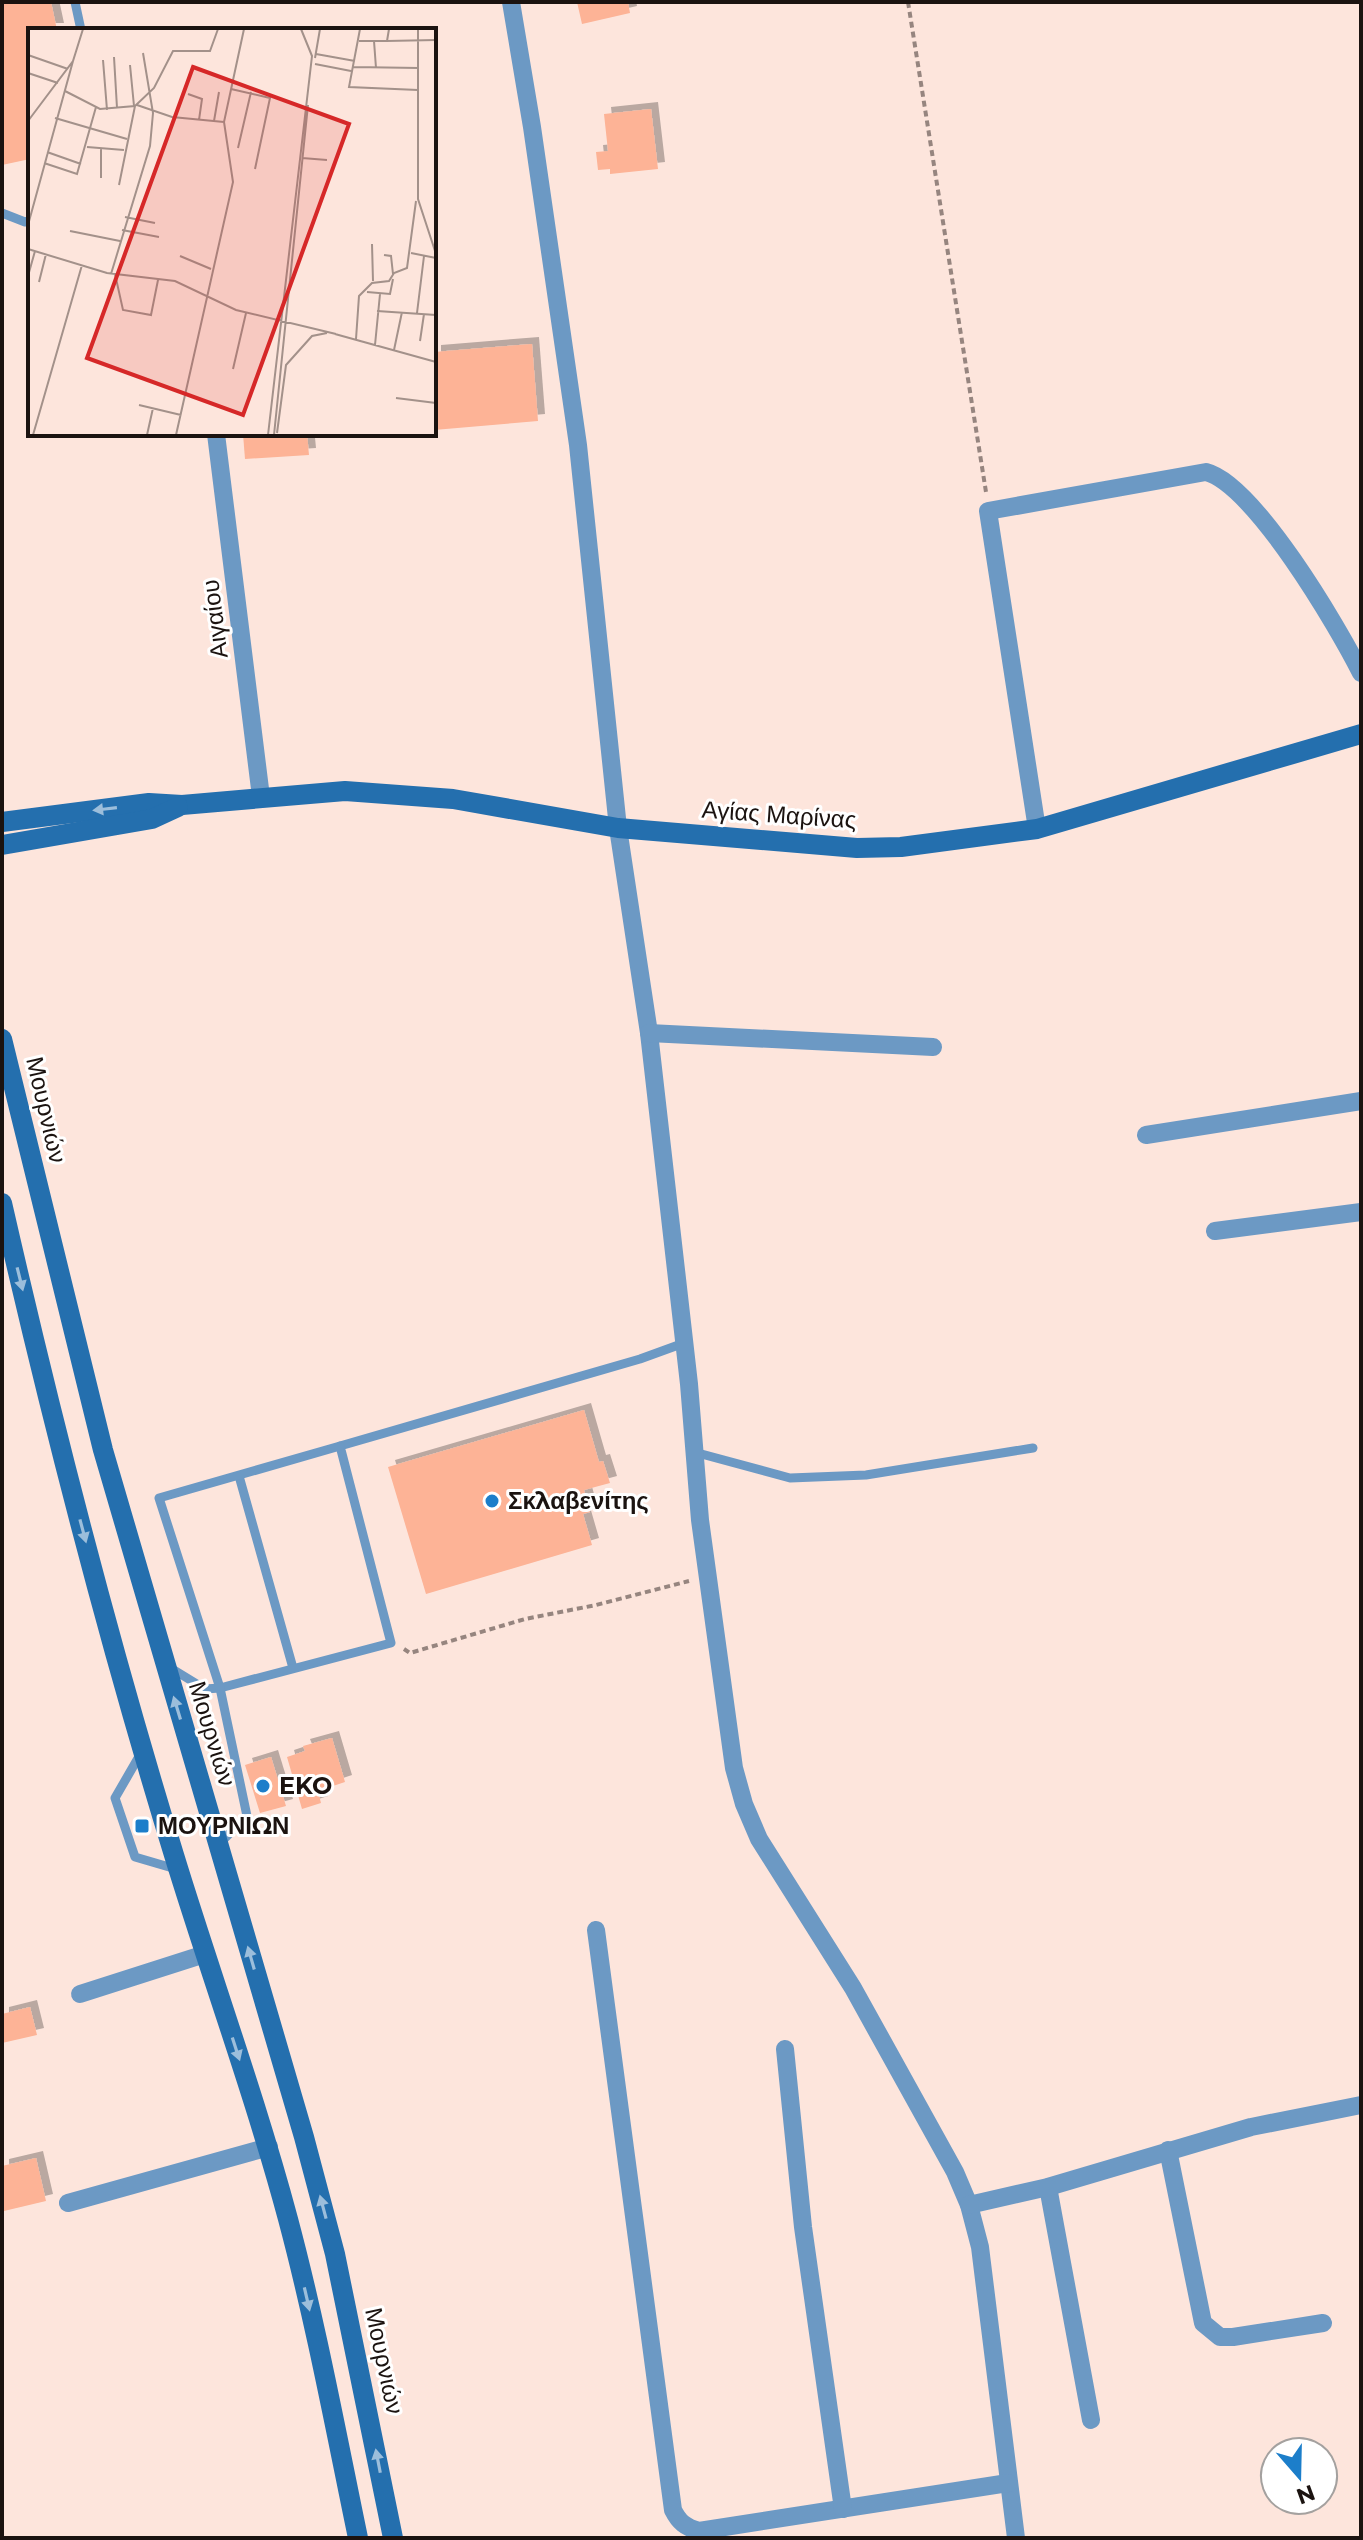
<svg xmlns="http://www.w3.org/2000/svg" width="1363" height="2540" font-family="Montserrat,sans-serif">
<style>
.building{fill:#fdb396;filter:url(#shadow)}
.lines{fill:none;stroke-linecap:round;stroke-linejoin:round}
.path{stroke:#96857f;stroke-width:4;stroke-dasharray:6 4;stroke-linecap:butt}
.lane{stroke:#6c99c4;stroke-width:9}
.street{stroke:#6c99c4;stroke-width:18}
.secondary{stroke:#246fae;stroke-width:20}
.oneway{fill:#9cbedb}
.poi-dot{fill:#1c7eca;stroke:#fff;stroke-width:3}
.labels{text-anchor:middle;stroke-width:6;stroke-linejoin:round;paint-order:stroke}
.street-label{font-size:24px;fill:#1b1310;stroke:#fff}
.poi-label{font-size:24px;font-weight:bold;fill:#1b1310;stroke:#fff;text-anchor:start}
.inset-road{fill:none;stroke:#a3918a;stroke-width:2}
.view{fill:#d62828;fill-opacity:0.15;stroke:#d62828;stroke-width:4}
.inset-edge{fill:none;stroke:#1b1310;stroke-width:4}
</style>
<defs>
<filter id="shadow"><feDropShadow dx="7" dy="-7" stdDeviation="0" flood-color="#0004"/></filter>
</defs>
<rect width="100%" height="100%" fill="#fde5dc"/>
<!-- building -->
<g class="building">
<polygon points="2,2 51,2 57,30 30,30 30,159 2,165"/>
<polygon points="577,2 628,2 630,13 582,24"/>
<polygon points="651,109 658,169 610,174 610,169 598,170 596,152 608,151 604,114"/>
<polygon points="532,344 538,421 434,430 434,352"/>
<polygon points="243,434 307,434 309,455 245,459"/>
<polygon points="584,1410 599,1462 603,1461 610,1483 584,1490 590,1512 583,1514 592,1545 426,1594 388,1467"/>
<polygon points="332,1738 345,1782 318,1791 321,1803 302,1809 287,1757 305,1751 303,1746"/>
<polygon points="271,1757 286,1806 260,1813 245,1765"/>
<polygon points="30,2007 37,2035 2,2043 2,2014"/>
<polygon points="36,2158 46,2201 4,2211 2,2166"/>
</g>
<g class="lines">
<!-- path -->
<g class="path">
<polyline points="908,2 986,492"/>
<polyline points="404,1649 410,1653 525,1619 596,1605 689,1581"/>
</g>
<!-- lane -->
<g class="lane">
<polyline points="75,2 81,30"/>
<polyline points="2,213 25,222 30,221"/>
<polyline points="694,1452 790,1478 866,1475 1033,1448"/>
<polyline points="239,1476 293,1668"/>
<polyline points="169,1667 205,1689 220,1688 391,1643 340,1446 640,1359 684,1343"/>
<polyline points="141,1753 115,1798 135,1857 176,1869"/>
<polyline points="219,1844 247,1816 220,1688 159,1498 340,1446"/>
</g>
<!-- street -->
<g class="street">
<polyline points="511,2 532,127 578,445 618,828 649,1033 689,1384 700,1520 734,1768 744,1804 759,1839 853,1988 955,2172 969,2205 980,2247 1016,2538"/>
<polyline points="216,434 261,797"/>
<path d="M1037 829 988 511 1206 472C1254 484 1338 627 1361 673"/>
<polyline points="649,1033 933,1047"/>
<polyline points="1146,1135 1361,1101"/>
<polyline points="1215,1231 1361,1212"/>
<path d="M596 1930 673 2510C679 2522 685 2527 699 2531L1008 2483"/>
<polyline points="80,1994 205,1954"/>
<polyline points="785,2049 803,2227 843,2509"/>
<polyline points="1168,2150 1203,2323 1220,2337 1233,2337 1323,2323"/>
<polyline points="1048,2187 1091,2420"/>
<polyline points="68,2203 269,2147"/>
<polyline points="969,2205 1048,2187 1251,2127 1361,2105"/>
</g>
<!-- secondary -->
<g class="secondary">
<polyline points="2,822 149,803 182,805 345,791 453,799 618,828 857,848 901,847 1037,829 1361,734"/>
<polyline points="2,845 152,819 178,807"/>
<polyline points="2,1039 103,1450 304,2137 335,2254 393,2538"/>
<path d="M2 1203C52 1422 108 1640 174 1855 211 1976 255 2096 288 2219 316 2324 336 2432 358 2538"/>
</g>
</g>
<!-- one-way arrows -->
<defs><path id="oneway-solid" d="M-6-.8H1V-3.2L6.5 0L1 3.2V.8H-6Z" transform="scale(2)"/></defs>
<g class="oneway">
<use href="#oneway-solid" transform="translate(105 809) rotate(173)"/>
<use href="#oneway-solid" transform="translate(20 1279) rotate(76)"/>
<use href="#oneway-solid" transform="translate(83 1531) rotate(75)"/>
<use href="#oneway-solid" transform="translate(177 1708) rotate(-107)"/>
<use href="#oneway-solid" transform="translate(251 1958) rotate(-106)"/>
<use href="#oneway-solid" transform="translate(236 2049) rotate(72)"/>
<use href="#oneway-solid" transform="translate(323 2207) rotate(-105)"/>
<use href="#oneway-solid" transform="translate(307 2299) rotate(77)"/>
<use href="#oneway-solid" transform="translate(378 2461) rotate(-101)"/>
</g>
<!-- markers -->
<g class="poi-dot">
<circle cx="492" cy="1501" r="8"/>
<circle cx="263" cy="1786" r="8"/>
<rect x="134" y="1818" width="16" height="16" rx="4"/>
</g>
<g class="labels">
<!-- street labels -->
<g class="street-label">
<text transform="translate(215 619) rotate(-97)" y="8">Αιγαίου</text>
<text transform="translate(779 815) rotate(4)" y="8">Αγίας Μαρίνας</text>
<text transform="translate(46 1110) rotate(77)" y="8">Μουρνιών</text>
<text transform="translate(212 1734) rotate(73)" y="8">Μουρνιών</text>
<text transform="translate(384 2361) rotate(78)" y="8">Μουρνιών</text>
</g>
<!-- poi labels -->
<g class="poi-label">
<text x="508" y="1509">Σκλαβενίτης</text>
<text x="279" y="1794">EKO</text>
<text x="158" y="1834">ΜΟΥΡΝΙΩΝ</text>
</g>
</g>
<!-- overview -->
<g transform="translate(28 28)">
<rect width="408" height="408" fill="#fde5dc"/>
<path class="inset-road" d="M332 1 321 59 390 62M361 1 359 13 408 12M390 1V171L408 226M331 13H359M346 13 348 40M288 26 327 33M0 27 40 41M86 29 89 80M287 30 292 1M75 32 79 82M287 36 323 43M102 37 106 78M325 39 391 40M0 45 30 55M203 61 242 70 227 141M37 63 72 81 107 78 126 60 145 23H182L190 1M160 66 174 71 171 92M109 77 144 89 196 94M27 90 99 111M0 93 45 33 55 1M186 93 191 64M59 119 96 122M210 120 223 64M73 121V150M19 124 53 136M274 130 299 132M16 135 49 146 68 79M91 157 107 78M97 189 127 195M0 197 45 33M94 202 131 209M42 203 92 213M344 216 345 253M0 221 79 245 147 253 208 282 308 306M383 225 408 230M356 227 363 228 365 246M152 228 183 241M83 246 122 118 125 85 115 25M87 246 95 282 123 287 130 252M0 248 7 223M11 254 18 226M339 264 362 266 365 251M349 283 408 287M389 285 396 228M307 306 408 334M328 311 331 268 344 255 361 253 366 245 379 240 388 173M392 313 396 286M347 317 352 266M366 322 374 284M205 341 218 285M368 370 408 375M111 377 153 387M249 405 258 337 284 308 299 305M5 407 54 237M119 407 125 380M148 407 205 154 196 94 216 1M240 407 284 28 273 1M246 407 280 77"/>
<path class="view" d="M165 39 321 96 215 387 59 330Z"/>
<rect width="408" height="408" class="inset-edge"/>
</g>
<!-- border -->
<rect width="1363" height="2540" fill="none" stroke="#1b1310" stroke-width="8"/>
<!-- north arrow -->
<g transform="translate(1299 2476) rotate(160)"><circle r="38" fill="#ffffff" stroke="#a4a19f" stroke-width="2"/>
<path d="M0-6L14 30L0 20L-14 30Z" fill="#1c7eca"/>
<text y="-12" font-size="22" font-weight="bold" text-anchor="middle" fill="#1b1310">N</text>
</g>
</svg>
